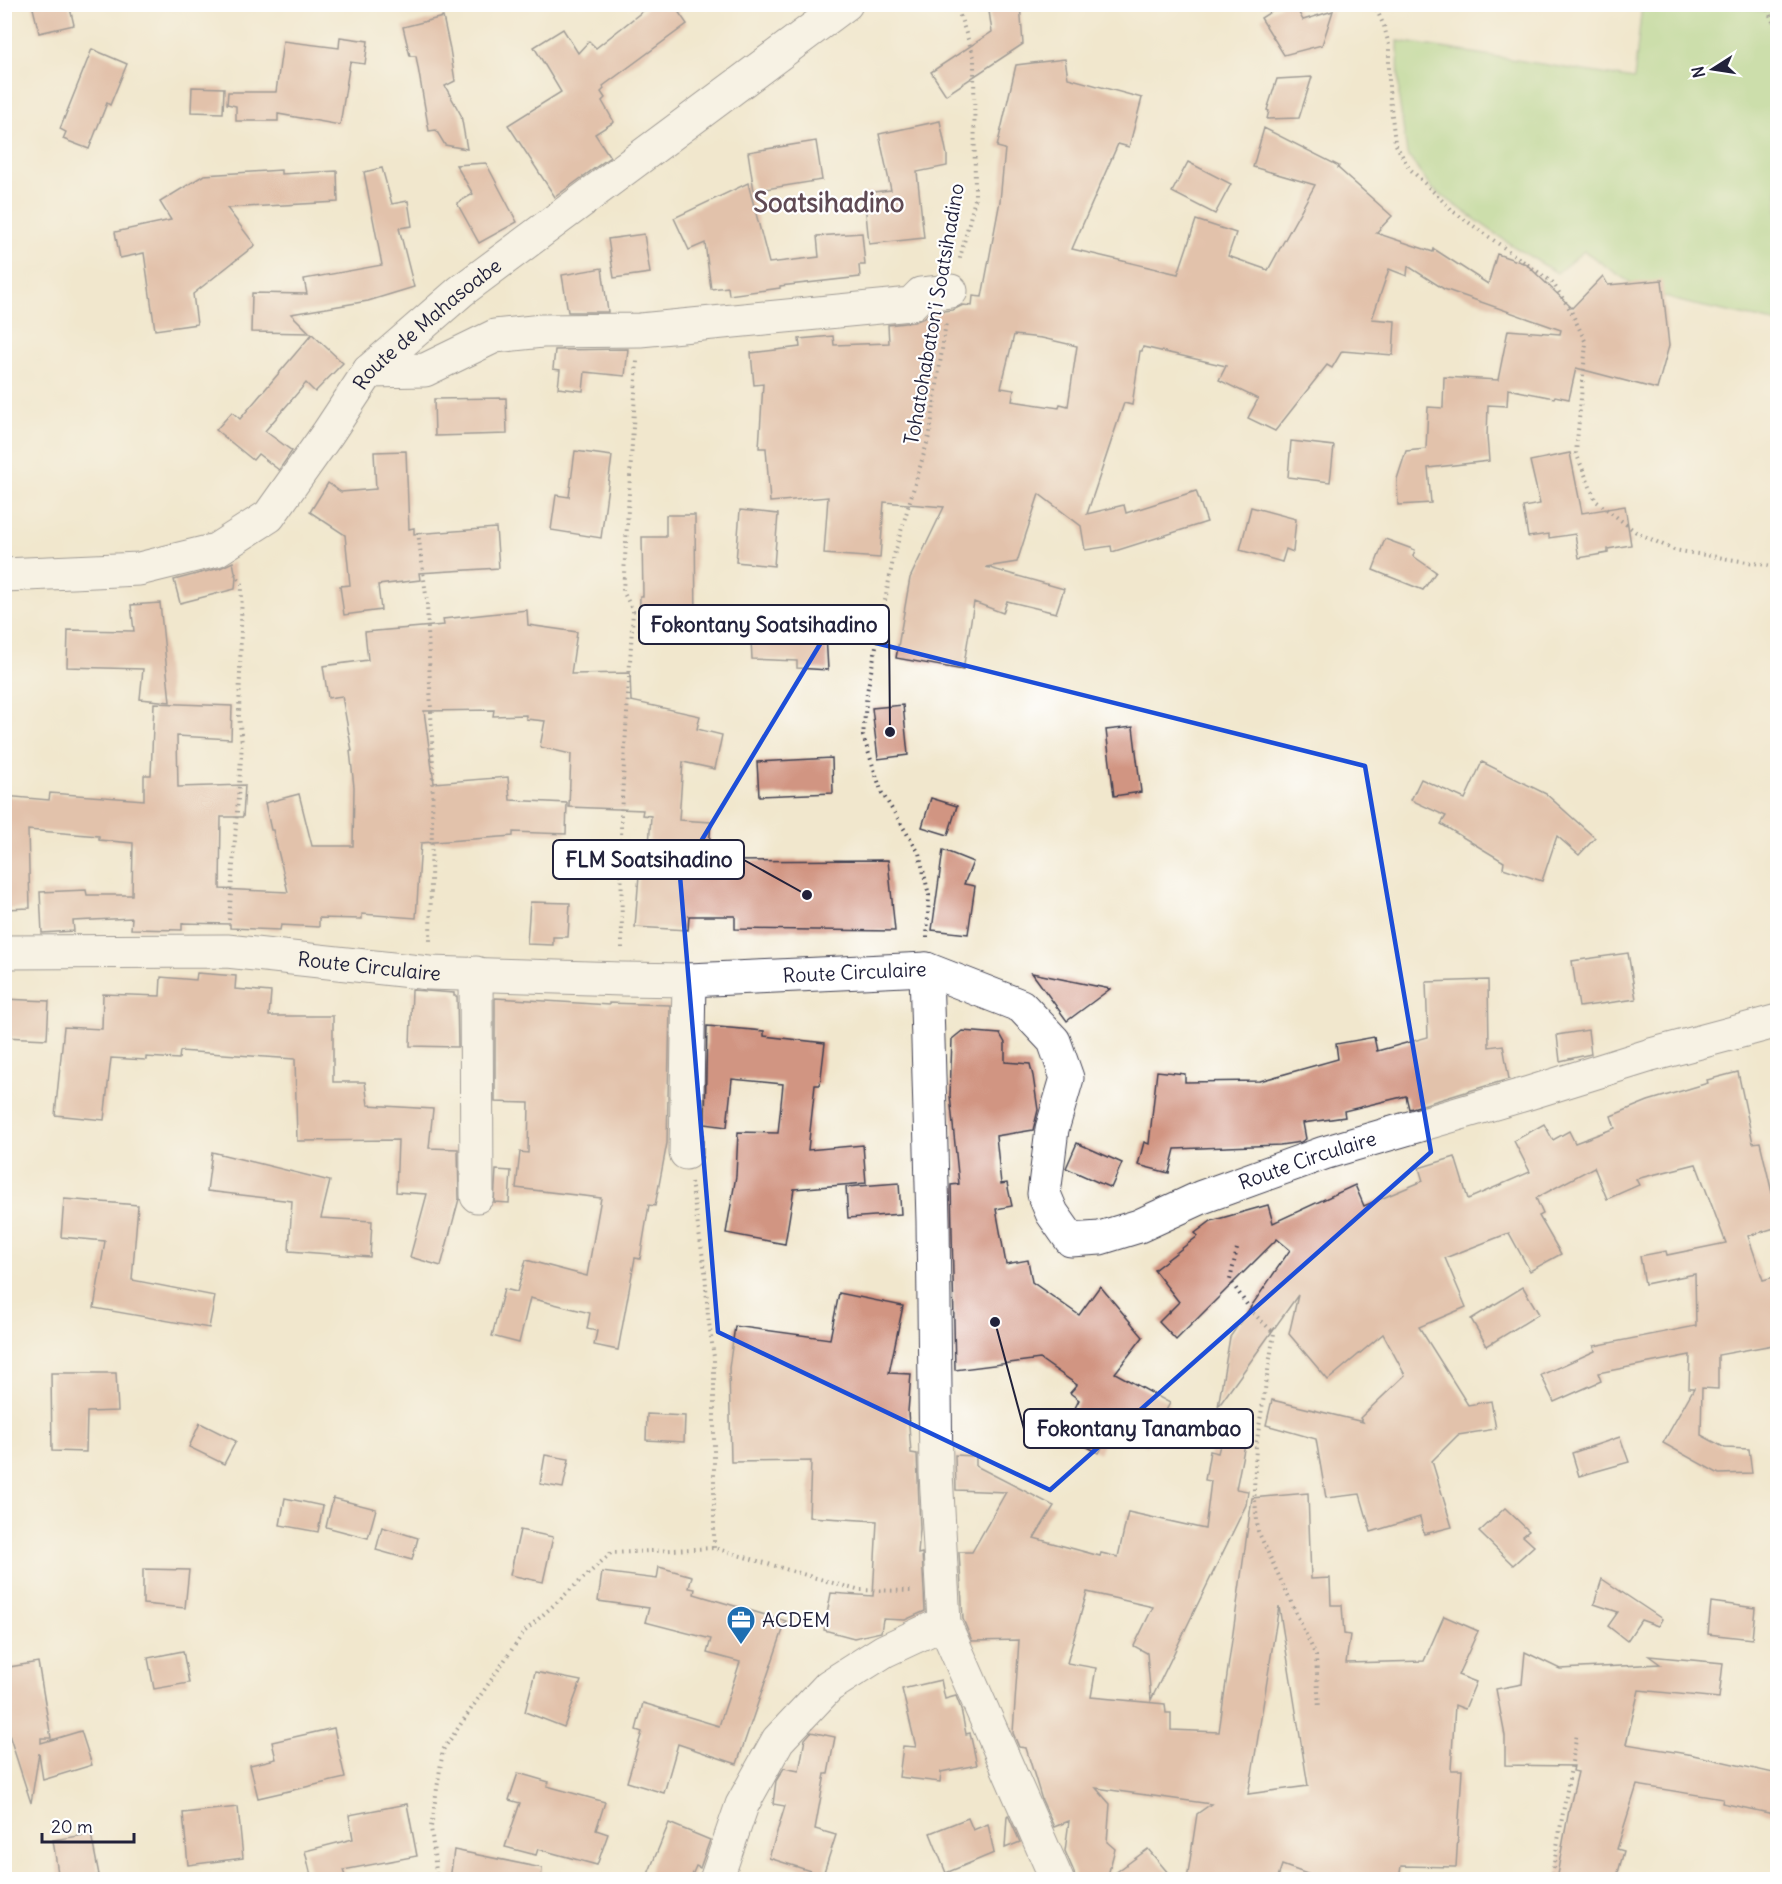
<svg xmlns="http://www.w3.org/2000/svg" width="1782" height="1884" font-family="Delius,sans-serif">
<style>
.green{fill:#a1d382;stroke:#627a5e;stroke-width:1.5}
.building{fill:#d19582;fill-rule:evenodd}
.lines{fill:none;stroke-linecap:round;stroke-linejoin:round}
.street-casing{stroke:#414051;stroke-width:35}
.secondary-casing{stroke:#414051;stroke-width:35}
.path{stroke:#414051;stroke-width:4;stroke-dasharray:1.5 4.5;stroke-linecap:butt}
.street{stroke:#fff;stroke-width:33}
.secondary{stroke:#fff;stroke-width:33}
.marked{fill:none;stroke:#1d4ed8;stroke-width:4.5;stroke-linejoin:round}
.labels{text-anchor:middle;stroke-width:4.5;stroke-linejoin:round;paint-order:stroke}
.street-label{font-size:20px;fill:#22223b;stroke:#fff}
.poi-label{font-size:20px;fill:#22223b;stroke:#fff;text-anchor:start}
.district-label{font-size:26px;font-weight:bold;fill:#5f4a54;stroke:#fff}
.leader{fill:none;stroke:#22223b;stroke-width:2}
.callout-dot{fill:#22223b;stroke:#fff;stroke-width:2}
.callout{fill:#fff;stroke:#22223b;stroke-width:2}
.callout-label{font-size:21px;text-anchor:middle;font-weight:bold;fill:#22223b}
</style>
<rect width="100%" height="100%" fill="#fff"/>
<filter id="ink" filterUnits="userSpaceOnUse"><feTurbulence type="fractalNoise" baseFrequency=".0167" numOctaves="2"/><feDisplacementMap in="SourceGraphic" scale="12" xChannelSelector="R" yChannelSelector="G"/><feConvolveMatrix kernelMatrix="1 2 1 2 8 2 1 2 1" color-interpolation-filters="sRGB"/></filter>
<filter id="wash" filterUnits="userSpaceOnUse"><feTurbulence type="fractalNoise" baseFrequency=".008" numOctaves="4" result="noise"/><feDisplacementMap in="SourceGraphic" scale="24" xChannelSelector="R" yChannelSelector="G"/><feGaussianBlur stdDeviation="1.35" result="paint"/><feColorMatrix in="noise" values="0 0 0 0 0 0 0 0 0 0 0 0 0 0 0 0 0 1.4 0 .05"/><feComposite in="paint" operator="in"/></filter>
<g filter="url(#wash)">
<rect width="100%" height="100%" fill="#f1e7cd"/>
<!-- green -->
<path class="green" d="M1717 4 1778 13 1777 323C1733 311 1686 307 1643 289 1626 282 1601 262 1584 251L1557 273 1510 244 1430 187 1407 154 1399 99 1398 41 1634 79 1642 5Z"/>
<g id="blocks">
<!-- building -->
<g class="building">
<polygon points="32,4 69,4 74,25 39,33"/>
<polygon points="652,4 673,4 687,24 603,86 604,89 601,92 605,98 602,101 614,122 595,134 610,157 555,197 508,125 561,92 534,47 563,29 578,53 589,41 596,48"/>
<polygon points="988,4 1020,4 1023,44 946,95 931,72 992,32"/>
<polygon points="1283,4 1294,4 1303,20 1333,11 1322,45 1284,55 1261,18"/>
<polygon points="443,17 450,49 455,81 445,86 461,115 467,149 445,145 436,130 429,131 416,56 410,56 403,27"/>
<polygon points="340,37 368,41 365,64 350,62 340,125 278,114 278,121 236,121 236,106 227,104 228,92 276,92 283,41 339,48"/>
<polygon points="92,49 127,64 110,105 107,103 89,149 63,139 66,132 60,129"/>
<path d="M1065 59 1068 78 1142 98 1129 147 1118 144 1072 249 1178 274 1196 220 1236 233 1228 256 1268 270 1315 185 1253 167 1264 128 1339 166 1338 168 1392 216 1376 233 1433 252 1434 249 1488 284 1497 254 1526 264 1572 308 1603 276 1608 285 1662 280 1669 346 1657 389 1576 368 1569 399 1555 396 1554 398 1508 389 1507 406 1488 405 1487 437 1489 461 1428 468 1431 503 1398 505 1397 479 1406 451 1426 449 1428 407 1443 408 1444 377 1498 380 1508 330 1560 334 1561 330 1444 289 1408 266 1407 276 1389 269 1372 319 1395 321 1393 355 1342 351 1332 368 1327 365 1275 431 1248 418 1258 399 1219 380 1226 366 1143 347 1142 351H1140L1132 405 1124 403 1087 514 1124 505 1126 513 1196 491 1207 522 1112 552 1111 546 1085 550 1081 526 1039 494 1017 562 986 567 1064 589 1056 613 1007 601 1003 613 974 602 963 670 896 658 910 578 944 507 884 502 880 558 824 554 828 497 770 502 766 448H759L763 384 754 385 751 353 800 347 799 339 833 336 834 345 889 343 888 325 914 322 924 318 930 312 953 310 963 305 972 306 973 296 982 297 1000 201 1005 149 997 147 1016 65ZM1014 335 1042 338 1077 346 1068 406 1060 404 1059 408 1012 401 1014 390 1001 388Z"/>
<polygon points="1312,77 1299,118 1267,119 1269,111 1267,110 1277,79"/>
<polygon points="192,87 224,88 223,113 191,112"/>
<polygon points="940,121 947,155 947,166 917,172 924,238 869,244 864,193 891,190 879,134"/>
<polygon points="816,141 822,180 754,191 748,152"/>
<polygon points="1188,162 1231,184 1215,214 1172,192"/>
<polygon points="486,163 517,222 479,243 457,203 473,194 456,165"/>
<polygon points="382,168 392,204 408,201 412,226 399,228 414,287 368,301 291,314 310,333 251,332 252,293 307,294 304,279 382,265 364,172"/>
<polygon points="281,170 281,174 337,171 338,202 227,208 255,245 193,294 197,324 155,330 144,253 120,258 115,232 171,220 160,202 204,175"/>
<polygon points="748,183 769,263 819,257 817,236 862,233 865,265 859,265 860,277 780,286 780,288 729,295 728,287 711,289 705,243 689,250 674,218"/>
<polygon points="644,234 650,273 614,278 608,239"/>
<polygon points="602,268 608,312 568,312 562,275"/>
<polygon points="312,334 343,363 315,392 306,383 265,431 292,451 279,470 258,454 253,460 216,430 232,412 240,419"/>
<polygon points="628,349 625,376 585,372 583,391 558,388 560,370 553,369 555,350"/>
<polygon points="506,398 507,434 435,436 434,399"/>
<polygon points="1291,441 1334,446 1330,482 1288,477"/>
<polygon points="406,451 409,529 414,528 414,534 496,528 499,568 419,573 420,580 378,585 381,610 344,615 340,586 350,585 345,535 310,512 328,483 341,492 376,489 374,452"/>
<polygon points="575,451 612,456 601,538 551,530 556,495 569,497"/>
<polygon points="1570,453 1582,513 1625,506 1631,545 1608,549 1608,553 1579,558 1575,534 1549,538 1549,534 1528,537 1523,507 1540,504 1530,461"/>
<polygon points="1251,507 1296,519 1293,552 1286,549 1282,562 1240,550"/>
<polygon points="740,510 778,514 774,566 736,562"/>
<polygon points="666,515 695,515 696,630 673,629 673,631 639,630 640,596 643,596 642,537 666,537"/>
<polygon points="1385,539 1415,550 1413,556 1436,572 1423,590 1373,570"/>
<polygon points="233,562 236,577 235,589 180,603 174,580 220,568"/>
<polygon points="160,603 170,702 140,699 143,669 67,667 68,630 134,631 131,605"/>
<polygon points="527,610 528,625 577,632 571,674 630,673 631,701 700,716 697,729 722,735 715,769 683,762 679,820 711,822 708,861 888,860 895,931 735,929 735,916 689,916 688,930 635,927 639,875 647,875 651,816 642,815 643,810 569,807 571,754 540,747 545,721 526,719 526,715 493,716 494,710 424,711 434,783 508,777 510,800 567,803 566,834 513,832 513,836 421,843 416,918 362,914 362,919 319,918 319,927 281,925 280,930 230,928 230,924 182,923 182,930 131,929 132,918 73,921 74,931 42,933 40,892 86,890 87,895 132,895 133,843 99,840 99,836 28,830 30,908 4,909 4,796 49,800 50,793 144,800 144,775 151,775 154,703 232,706 231,739 177,736 178,787 245,785 243,817 221,817 220,889 288,892 273,830 271,830 265,803 299,794 312,846 353,846 354,787 350,751 352,751 342,696 328,698 323,666 368,660 365,632 444,625 443,619"/>
<polygon points="750,619 800,621 799,632 826,634 828,670 797,668 797,661 752,659"/>
<polygon points="903,705 908,755 878,759 872,708"/>
<polygon points="1133,727 1141,792 1114,796 1106,730"/>
<polygon points="832,758 833,793 759,796 757,762"/>
<polygon points="1482,762 1546,794 1595,838 1579,855 1557,836 1542,881 1503,868 1504,862 1441,824 1446,816 1411,800 1421,779 1465,799"/>
<polygon points="931,798 957,806 948,835 922,827"/>
<polygon points="943,850 973,862 964,884 975,886 968,934 932,930"/>
<polygon points="530,902 570,903 568,937 553,937 553,945 527,944"/>
<polygon points="1628,953 1636,999 1579,1007 1572,961"/>
<polygon points="197,973 236,976 235,989 271,992 269,1016 333,1016 333,1082 365,1082 368,1105 433,1109 429,1148 458,1149 459,1199 441,1266 410,1257 427,1194 396,1192 398,1140 297,1141 295,1059 180,1051 179,1059 146,1057 146,1060 111,1058 104,1120 55,1115 64,1027 102,1029 103,994 160,996 161,977 196,980"/>
<polygon points="1032,973 1110,989 1067,1021"/>
<polygon points="1488,980 1489,1047 1503,1045 1509,1079 1409,1109 1406,1096 1344,1111 1345,1117 1303,1123 1306,1139 1301,1142 1280,1145 1175,1149 1169,1173 1138,1165 1144,1142 1149,1144 1157,1071 1185,1074 1185,1082 1260,1081 1338,1059 1336,1044 1374,1037 1377,1051 1428,1037 1426,982"/>
<polygon points="412,990 454,993 454,996 457,996 458,1047 410,1046"/>
<polygon points="495,998 609,1005 609,1003 670,1005 667,1143 655,1206 649,1205 640,1259 635,1258 618,1350 594,1345 597,1331 587,1329 590,1313 530,1298 519,1343 492,1336 504,1289 517,1292 526,1260 587,1276 601,1198 516,1188 520,1152 528,1153 529,1103 495,1102"/>
<polygon points="4,999 49,1001 47,1039 4,1037"/>
<polygon points="707,1026 764,1031 764,1036 825,1043 820,1085 815,1085 808,1150 863,1145 866,1183 794,1189 785,1244 726,1233 736,1176 738,1132 778,1133 783,1084 732,1079 727,1127 705,1124"/>
<polygon points="1588,1030 1591,1054 1560,1061 1557,1035"/>
<polygon points="962,1031 1000,1034 1005,1043 1005,1062 1030,1064 1033,1076 1038,1110 1033,1130 996,1136 1001,1184 1007,1183 1012,1206 996,1209 1006,1264 1028,1260 1032,1282 1079,1315 1100,1286 1143,1337 1115,1373 1170,1403 1147,1446 1114,1424 1099,1453 1062,1434 1079,1400 1070,1393 1077,1385 1040,1359 955,1370 951,1185 959,1184 950,1095 952,1039"/>
<polygon points="1738,1072 1753,1143 1760,1142 1773,1197 1778,1196 1778,1227 1748,1236 1763,1280 1778,1276 1778,1344 1718,1355 1718,1389 1702,1388 1701,1435 1725,1448 1749,1449 1752,1473 1719,1474 1663,1443 1694,1388 1689,1388 1690,1355 1598,1373 1601,1381 1554,1402 1541,1375 1595,1351 1594,1346 1696,1326 1695,1274 1645,1284 1640,1256 1666,1251 1667,1255 1726,1243 1696,1164 1636,1179 1639,1185 1607,1199 1594,1167 1536,1198 1543,1214 1539,1216 1561,1254 1530,1271 1509,1233 1445,1258 1466,1307 1419,1327 1468,1405 1491,1401 1496,1429 1458,1435 1432,1461 1452,1527 1424,1534 1420,1517 1371,1532 1360,1494 1326,1498 1316,1439 1266,1425 1272,1400 1363,1422 1360,1418 1405,1375 1383,1334 1328,1380 1289,1334 1298,1295 1218,1407 1230,1337 1290,1250 1277,1239 1176,1340 1159,1322 1179,1302 1154,1270 1198,1236 1195,1233 1211,1221 1268,1205 1273,1223 1355,1185 1364,1206 1423,1181 1419,1168 1455,1157 1468,1199 1530,1172 1514,1141 1544,1124 1553,1140 1569,1131 1575,1143 1615,1128 1611,1116 1648,1101 1708,1083 1707,1080"/>
<polygon points="1077,1143 1122,1163 1111,1188 1066,1168"/>
<polygon points="212,1152 330,1181 321,1218 372,1221 370,1257 289,1251 292,1201 207,1191"/>
<polygon points="496,1170 511,1171 509,1203 494,1202"/>
<polygon points="899,1183 901,1214 848,1218 846,1187"/>
<polygon points="64,1199 138,1205 132,1280 215,1296 209,1328 94,1308 105,1241 61,1237"/>
<polygon points="1523,1287 1539,1314 1487,1346 1471,1319"/>
<polygon points="839,1293 903,1306 889,1373 911,1374 908,1412 911,1453 917,1454 920,1529 918,1554 922,1553 925,1611 905,1620 883,1619 881,1632 854,1638 824,1630 831,1593 873,1596 877,1521 809,1517 811,1461 731,1462 729,1368 735,1326 830,1339"/>
<polygon points="51,1373 116,1373 118,1411 87,1412 86,1452 52,1451"/>
<polygon points="647,1414 685,1416 684,1442 646,1440"/>
<polygon points="200,1423 236,1441 224,1464 189,1447"/>
<path d="M1223 1433 1246 1439 1236 1489 1248 1491 1246 1505 1151 1700 1147 1653 1134 1646 1153 1607 1087 1592 1067 1663 1096 1668 1091 1697 1165 1704 1166 1713H1171V1730L1219 1732 1252 1498 1308 1493 1311 1579 1330 1578 1331 1605H1342L1344 1634 1350 1635 1346 1663 1424 1661 1444 1616 1478 1631 1458 1675 1476 1682 1465 1709 1455 1705 1451 1770H1462L1456 1867 1401 1866 1399 1880H1324L1282 1865 1277 1880H1187L1197 1814 1211 1804 1096 1788 1110 1804 1107 1842 1115 1849 1107 1879 1148 1849 1174 1880H1075L1074 1872 1065 1851 1069 1821 1054 1827 1042 1800 1026 1748 1019 1747 1013 1733 1019 1640 972 1641 963 1619 959 1552H972L1006 1492 956 1490 955 1455 976 1456V1466L1054 1506 1034 1538 1100 1556 1101 1553 1118 1557 1128 1512 1205 1529 1211 1481 1205 1480 1210 1451 1218 1453ZM1279 1606 1308 1786 1248 1794 1252 1774Z"/>
<polygon points="1620,1437 1629,1462 1579,1476 1572,1453"/>
<polygon points="545,1455 569,1459 563,1488 540,1484"/>
<polygon points="285,1498 323,1506 318,1532 280,1525"/>
<polygon points="333,1498 376,1509 368,1538 326,1527"/>
<polygon points="1505,1508 1529,1531 1523,1536 1534,1546 1513,1565 1479,1532"/>
<polygon points="382,1527 418,1538 412,1560 376,1550"/>
<polygon points="520,1530 553,1537 543,1582 510,1575"/>
<polygon points="659,1567 692,1576 689,1588 695,1589 694,1594 786,1621 737,1764 678,1744 664,1793 627,1782 642,1732 636,1730 643,1703 719,1726 740,1662 707,1653 711,1639 645,1622 649,1608 598,1601 602,1572 657,1579"/>
<polygon points="143,1569 189,1570 185,1608 143,1604"/>
<polygon points="1602,1579 1662,1619 1658,1626 1641,1620 1627,1641 1608,1626 1618,1612 1594,1604"/>
<polygon points="1711,1602 1755,1608 1752,1639 1708,1634"/>
<polygon points="183,1651 189,1683 154,1689 148,1658"/>
<polygon points="1525,1652 1560,1669 1660,1664 1649,1656 1723,1663 1719,1698 1639,1690 1626,1744 1693,1755 1778,1774 1778,1815 1722,1803 1723,1799 1637,1785 1617,1849 1624,1851 1616,1880 1556,1880 1569,1810 1578,1772 1573,1771 1574,1766 1505,1765 1505,1736 1496,1689 1522,1684"/>
<polygon points="38,1662 51,1738 41,1738 41,1743 81,1731 92,1765 43,1780 39,1753 31,1803 4,1719 4,1668"/>
<polygon points="535,1672 581,1681 564,1727 525,1712"/>
<polygon points="941,1680 945,1699 956,1696 961,1709 966,1734 970,1733 977,1765 941,1772 940,1782 899,1777 903,1746 916,1747 902,1689"/>
<polygon points="334,1728 345,1778 258,1798 250,1765 276,1759 272,1742"/>
<polygon points="811,1732 835,1737 828,1774 825,1774 815,1829 836,1835 823,1875 769,1858 785,1806 773,1804 776,1781 784,1768 799,1771 805,1739"/>
<polygon points="518,1773 549,1782 547,1786 605,1802 596,1830 608,1834 597,1865 538,1849 536,1855 505,1847 520,1803 509,1800"/>
<polygon points="407,1804 417,1856 343,1870 345,1876 330,1880 312,1880 305,1851 353,1839 349,1815"/>
<polygon points="238,1807 243,1858 188,1865 183,1813"/>
<polygon points="1008,1815 1020,1842 1005,1848 1007,1816"/>
<polygon points="968,1818 973,1830 988,1824 994,1853 946,1873 930,1833"/>
<polygon points="669,1823 710,1840 700,1868 696,1866 690,1880 661,1880 648,1874"/>
<polygon points="91,1834 99,1875 74,1880 59,1880 53,1840"/>
<polygon points="454,1850 542,1868 541,1880 450,1880"/>
</g>
</g>
</g>
<g filter="url(#ink)">
<use href="#blocks" fill-opacity="0" stroke="#414051" stroke-width="1.5"/>
<g class="lines">
<!-- street casing -->
<g class="street-casing">
<g id="street">
<polyline points="369,371 425,370 495,336 542,331 640,330 911,304 921,294 951,291"/>
<polyline points="926,969 933,1221 936,1473 944,1623 1057,1880"/>
<polyline points="476,973 477,1196"/>
<polyline points="686,1153 689,980"/>
<polyline points="716,1880 742,1805 778,1740 829,1686 884,1651 944,1623"/>
</g>
</g>
<!-- secondary casing -->
<g class="secondary-casing">
<g id="secondary">
<path id="s1" d="M4 575 139 569 216 550 269 516 328 433 369 371 461 291 846 4"/>
<path id="s2" d="M4 952 227 951 429 973 622 979 689 980 926 969 1021 1006 1054 1041 1067 1078 1052 1129 1044 1194 1052 1213 1071 1240 1100 1238 1139 1226 1202 1197 1324 1153 1529 1093 1651 1055 1778 1021"/>
</g>
</g>
<!-- path -->
<g class="path">
<polyline points="956,4 974,57 975,199 959,262"/>
<polyline points="1374,4 1384,26 1389,45 1389,89 1395,143 1409,168 1454,212 1552,282 1571,311 1586,343 1576,453 1596,501 1636,532 1674,550 1778,567"/>
<polyline points="1765,4 1778,33"/>
<polyline points="418,532 427,603 433,766 430,941"/>
<polyline points="229,920 242,744 239,716 242,584 235,574"/>
<polyline points="927,938 929,895 919,853 882,793 863,736 867,692 894,555 930,433 946,322"/>
<polyline points="622,948 621,815 633,611 623,591 637,361"/>
<polyline points="691,1182 705,1271 708,1316 714,1357 714,1548"/>
<polyline points="1237,1249 1230,1280 1252,1312 1274,1333 1256,1446 1254,1490 1258,1531 1316,1656 1319,1709"/>
<polyline points="437,1880 431,1827 443,1750 524,1632 611,1553 714,1548 857,1590 912,1591"/>
<polyline points="1551,1880 1577,1734"/>
</g>
<!-- street -->
<use href="#street" class="street"/>
<!-- secondary -->
<use href="#secondary" class="secondary"/>
</g>
</g>
<!-- marked area -->
<path d="M0 0H1782V1884H0ZM828 631 1365 766 1431 1152 1050 1490 718 1332 680 876Z" fill="#f1e7cd" fill-opacity=".55" fill-rule="evenodd"/>
<path class="marked" d="M828 631 1365 766 1431 1152 1050 1490 718 1332 680 876Z"/>
<!-- icons -->
<defs>
<g id="office-pin" transform="scale(1.5)"><path d="M0 17L-7.5 6A9.5 9.5 0 1 1 7.5 6Z" fill="#1f6fb2" stroke="#fff"/><path d="M-6-3h4V-5.5h4V-3h4V5H-6ZM-1-4.5V-3h2v-1.5ZM-6 0V1H6V0Z" fill="#fff"/></g>
</defs>
<g fill-rule="evenodd">
<use href="#office-pin" x="741" y="1620"/>
</g>
<g class="labels">
<!-- street labels -->
<g class="street-label">
<text transform="translate(934 314) rotate(-80)" y="7">Tohatohabaton'i Soatsihadino</text>
<text dy="7" stroke="none"><textPath href="#s1" startOffset="528">Route de Mahasoabe</textPath></text>
<text dy="7" stroke="none"><textPath href="#s2" startOffset="366">Route Circulaire</textPath></text>
<text dy="7" stroke="none"><textPath href="#s2" startOffset="852">Route Circulaire</textPath></text>
<text dy="7" stroke="none"><textPath href="#s2" startOffset="1536">Route Circulaire</textPath></text>
</g>
<!-- poi labels -->
<g class="poi-label">
<text x="762" y="1627">ACDEM</text>
</g>
<!-- district labels -->
<g class="district-label">
<text x="829" y="212">Soatsihadino</text>
</g>
</g>
<!-- callouts -->
<path class="leader" d="M890 732L889 625M807 895L744 860M995 1322L1024 1429"/>
<g class="callout-dot">
<circle cx="890" cy="732" r="6"/>
<circle cx="807" cy="895" r="6"/>
<circle cx="995" cy="1322" r="6"/>
</g>
<g class="callout">
<rect x="639" y="605" width="250" height="39" rx="6"/>
<rect x="553" y="840" width="191" height="39" rx="6"/>
<rect x="1024" y="1409" width="229" height="39" rx="6"/>
</g>
<g class="callout-label">
<text x="764" y="632">Fokontany Soatsihadino</text>
<text x="649" y="867">FLM Soatsihadino</text>
<text x="1139" y="1436">Fokontany Tanambao</text>
</g>
<!-- margin -->
<rect width="1782" height="1884" fill="none" stroke="#fff" stroke-width="24"/>
<!-- north arrow -->
<g transform="translate(1713 69) rotate(258)" stroke="#ffffff" stroke-width="4.5" paint-order="stroke">
<path d="M0-4.5L10 22L0 15L-10 22Z" fill="#22223b"/>
<text y="-9" font-size="16" font-weight="bold" text-anchor="middle" fill="#22223b">N</text>
</g>
<!-- scale -->
<path d="M42 1833v9h92v-9" fill="none" stroke="#22223b" stroke-width="3"/>
<text x="51" y="1833" font-size="18" fill="#22223b" stroke="#ffffff" stroke-width="4.5" paint-order="stroke">20 m</text>
</svg>
